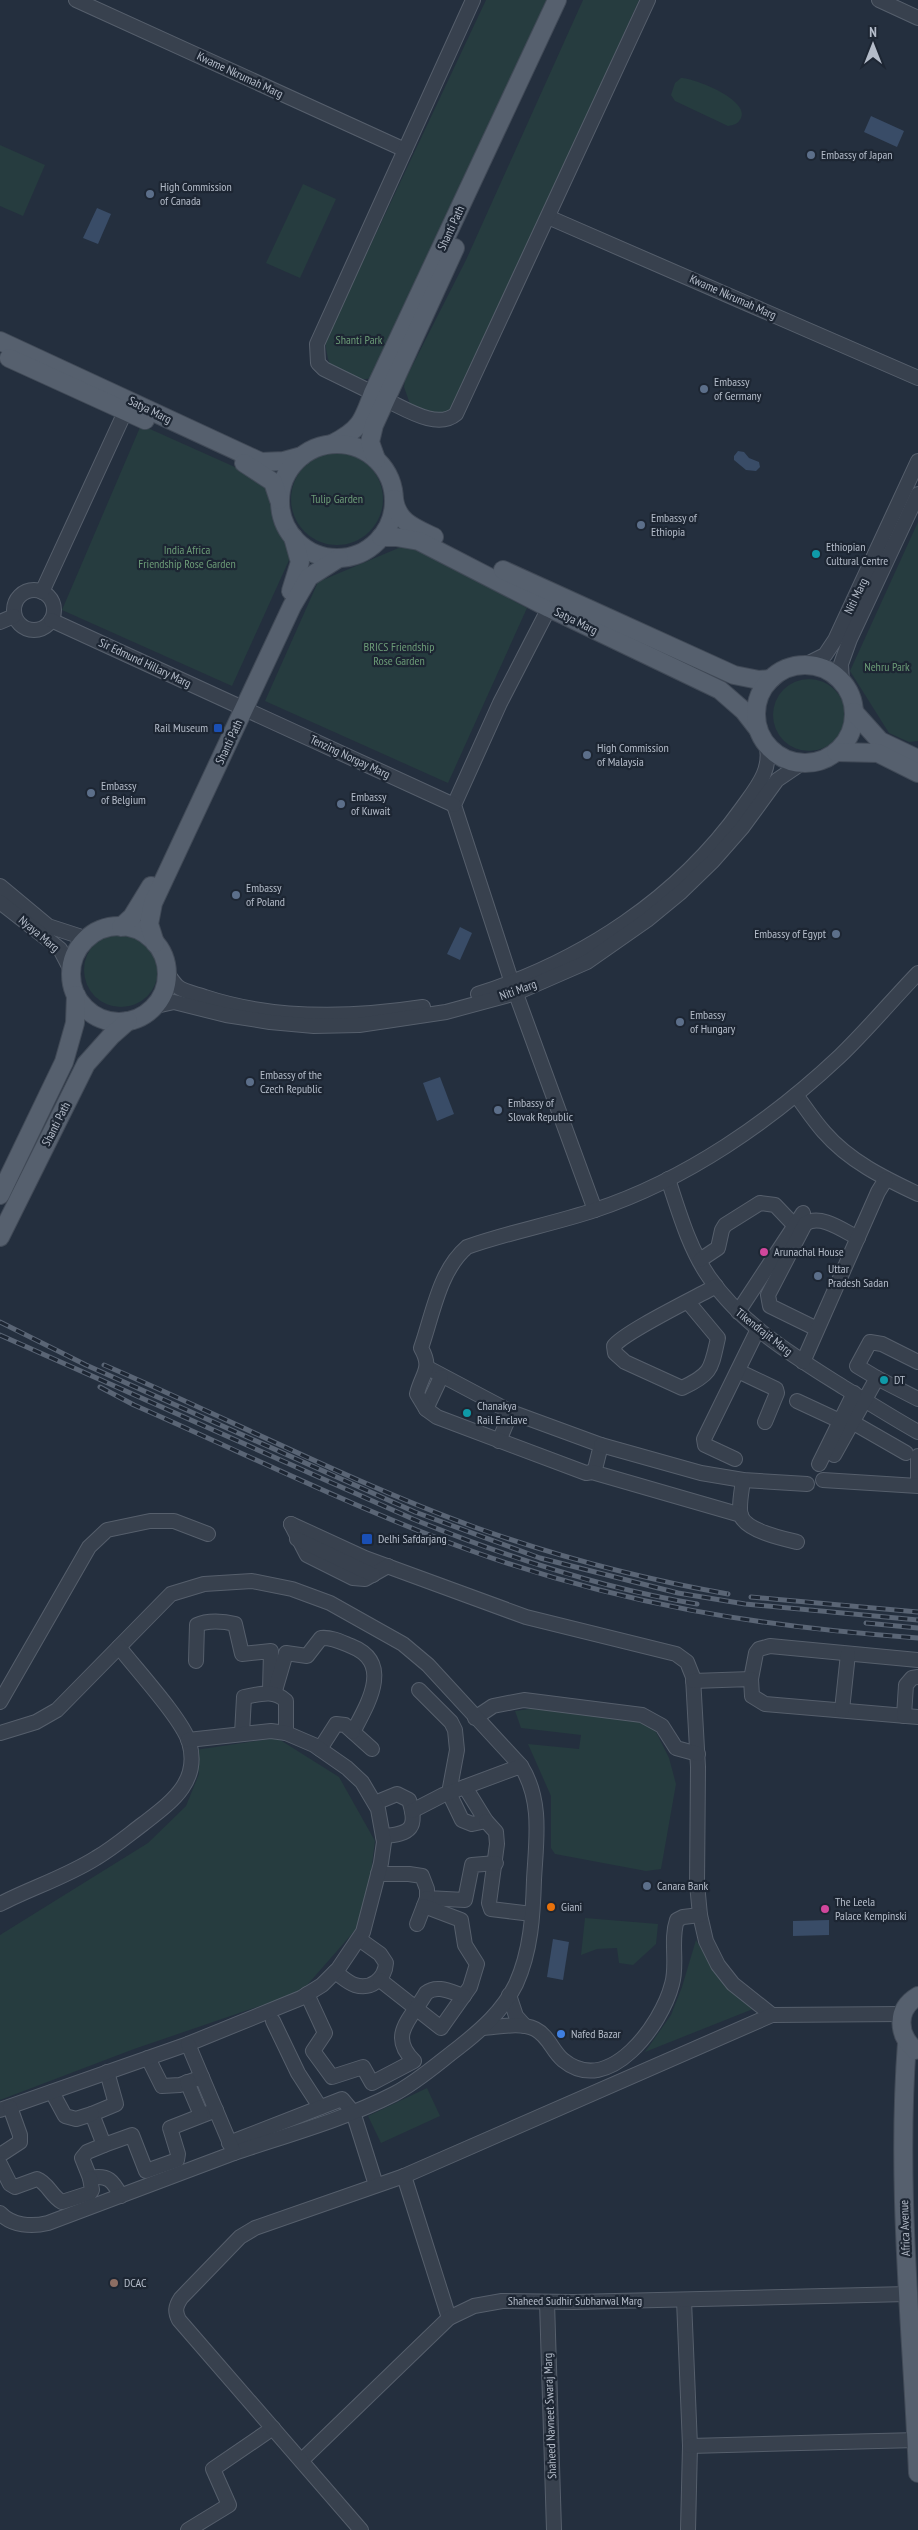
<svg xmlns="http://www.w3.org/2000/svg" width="918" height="2530" font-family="'PT Sans Narrow',sans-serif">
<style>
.green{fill:#263c3f}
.water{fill:#394c67}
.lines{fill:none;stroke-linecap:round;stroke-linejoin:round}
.minor-casing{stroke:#565f6c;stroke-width:16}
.major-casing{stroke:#414a57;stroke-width:20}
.minor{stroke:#38414e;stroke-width:14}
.major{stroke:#56606e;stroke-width:18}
.rail-casing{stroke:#5a6575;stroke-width:5}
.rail{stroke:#1d2633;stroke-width:3;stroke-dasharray:9;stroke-linecap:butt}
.service-dot{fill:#5c6f8a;stroke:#1d2633;stroke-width:2}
.culture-dot{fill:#0f9aa8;stroke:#1d2633;stroke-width:2}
.transit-dot{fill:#1a4fb4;stroke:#1d2633;stroke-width:2}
.hotel-dot{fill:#d1479c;stroke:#1d2633;stroke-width:2}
.food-dot{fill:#e8710a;stroke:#1d2633;stroke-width:2}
.shop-dot{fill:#3f7fe0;stroke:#1d2633;stroke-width:2}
.education-dot{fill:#8d6e63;stroke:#1d2633;stroke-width:2}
.labels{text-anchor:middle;stroke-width:4.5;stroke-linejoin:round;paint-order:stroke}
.street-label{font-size:12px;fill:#b4bcc9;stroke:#1d2633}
.poi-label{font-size:12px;fill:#b4bcc9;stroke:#1d2633;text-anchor:start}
.park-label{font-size:12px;fill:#6b9a76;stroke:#1d2633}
</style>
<rect width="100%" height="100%" fill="#242f3e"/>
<!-- green -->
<g class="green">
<path d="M486 0H550L377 375C361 384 337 381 329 362 327 356 326 348 325 342Z"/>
<polygon points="583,0 639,0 453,412 443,416 411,407 404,387 405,380 466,260"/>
<path d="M681 78C695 78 749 100 741 118 738 124 734 125 728 126L675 101 671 95 675 83Z"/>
<polygon points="0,145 45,165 23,216 0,206"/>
<polygon points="303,184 336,199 300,278 266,263"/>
<polygon points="141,425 264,480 290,558 232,686 62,610"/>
<circle cx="337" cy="499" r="46"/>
<polygon points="918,522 918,741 909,742 889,733 850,671"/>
<polygon points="408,544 527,608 448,783 265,701 318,582"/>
<circle cx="809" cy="715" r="36"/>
<circle cx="121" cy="970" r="37"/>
<polygon points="549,1706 651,1722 669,1758 676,1784 661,1869 646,1871 555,1854 551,1848 551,1796 528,1744 579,1749 581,1735 521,1728 515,1711"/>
<polygon points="277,1738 339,1777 375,1841 365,1919 301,1992 134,2049 0,2100 0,1935 148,1843 186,1806 199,1774 195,1750"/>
<polygon points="585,1918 658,1924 656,1944 633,1965 619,1963 617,1948 597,1949 581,1955"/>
<polygon points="696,1940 717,1976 753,2009 645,2052 671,2015 682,1987"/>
<polygon points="427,2088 440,2116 381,2143 368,2116"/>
</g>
<!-- water -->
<g class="water">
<polygon points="871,116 904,131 897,147 864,132"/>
<polygon points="97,208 111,214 98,244 83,238"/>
<polygon points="738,451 744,452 749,458 759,462 760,467 756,471 746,470 734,460 734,456"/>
<polygon points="460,927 472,933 460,960 447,954"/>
<polygon points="440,1077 454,1114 437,1121 423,1083"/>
<polygon points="829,1920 829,1935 793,1936 793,1921"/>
<polygon points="553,1939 569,1942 563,1980 547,1977"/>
</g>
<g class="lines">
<!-- minor casing -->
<g class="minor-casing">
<g id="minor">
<polyline points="76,0 405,150"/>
<polyline points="879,0 918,18"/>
<polyline points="548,217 918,378"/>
<polyline points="373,393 324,369 318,363 317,344 473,0"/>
<path d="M386 400C406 409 437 430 456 414L648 0"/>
<circle cx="34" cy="610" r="20"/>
<polyline points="42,592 125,412"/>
<polyline points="549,608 500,703 454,805 512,983 595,1210"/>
<polyline points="51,620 454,805"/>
<polyline points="0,622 14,616"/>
<polyline points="805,665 825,655 835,640 918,461"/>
<polyline points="842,683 841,664 850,639 918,494"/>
<polyline points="0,886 48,926 88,939"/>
<polyline points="0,902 60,949 72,972"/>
<path d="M167 973C170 977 173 982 177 986 183 992 197 994 205 997 275 1020 351 1018 423 1007"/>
<path d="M478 994C582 961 678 898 742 808 757 787 773 769 766 743"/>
<polyline points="156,1006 174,1002 226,1015 270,1022 314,1026 359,1025 446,1012 516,993 587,962 647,920 681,892 713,861 742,828 777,780 802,763"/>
<path d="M796 1095C805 1107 814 1121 824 1132 849 1161 884 1178 918 1194"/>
<path d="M668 1179C679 1212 689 1248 709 1277 743 1326 794 1356 843 1387 868 1402 893 1418 918 1432"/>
<polyline points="700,1260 718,1248 722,1230 725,1225 760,1203 775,1205 795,1226"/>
<path d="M688 1302 718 1338C711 1369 712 1374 682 1388L625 1362 615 1353 614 1346C624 1332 697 1297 716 1286"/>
<polyline points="738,1312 803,1213"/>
<path d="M817 1329 770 1306 768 1295 805 1224C820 1213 844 1231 858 1238"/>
<polyline points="803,1362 878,1192 886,1179"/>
<polyline points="428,1368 511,1412 601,1445 595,1469 592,1472"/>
<polyline points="738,1371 776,1389 777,1393 765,1422"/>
<polyline points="877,1378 918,1399"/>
<polyline points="797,1401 840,1421"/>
<polyline points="426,1409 441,1377"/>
<polyline points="852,1422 906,1453"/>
<polyline points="499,1441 511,1412"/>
<polyline points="601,1445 701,1473 743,1480 807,1484"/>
<polyline points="834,1455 877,1378 857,1366 870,1342 882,1344 918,1362"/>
<polyline points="918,1456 918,1481"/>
<polyline points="735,1459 705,1445 704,1439 758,1329"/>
<polyline points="819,1464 854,1393"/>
<path d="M743 1480C742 1490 738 1507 741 1516 747 1531 784 1539 797 1542"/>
<polyline points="823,1480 918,1486"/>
<path d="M741 1515 592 1472 586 1473 437 1417 426 1409 417 1394C422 1373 433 1369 421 1348 433 1314 439 1271 467 1247 509 1232 553 1224 595 1210 686 1180 771 1121 840 1056 867 1030 892 1000 918 973"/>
<polyline points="291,1524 365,1558 526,1617 676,1654 687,1662 693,1677 698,1767 697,1884 700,1915 706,1941 718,1965 733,1984 772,2015"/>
<polyline points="291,1524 307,1555 353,1578 365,1579 388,1566"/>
<polyline points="297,1539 373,1575"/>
<path d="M196 1661 197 1625C207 1620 224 1621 235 1624L242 1654 271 1651 270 1690"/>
<polyline points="751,1679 756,1653 759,1649 770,1646 918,1660"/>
<polyline points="693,1681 751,1679 752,1696 765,1704 918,1717"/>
<polyline points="419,1690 451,1722 455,1730 457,1750 449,1793 462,1820 472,1824 486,1821 465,1787"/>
<path d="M274 1694 286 1653 307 1656 321 1638C332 1637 341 1642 351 1646 394 1663 367 1705 353 1732L372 1749"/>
<polyline points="0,1702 89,1547 107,1530 150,1521 174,1521 208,1534"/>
<polyline points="842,1710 848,1654"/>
<polyline points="904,1716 906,1685 912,1678 918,1677"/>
<polyline points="475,1718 493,1706 524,1700 642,1715 662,1726 676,1748 698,1754"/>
<polyline points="0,1733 36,1722 57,1710 171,1594 204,1584 252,1581 292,1589 330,1603 403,1644 428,1665 521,1766"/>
<path d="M242 1734 244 1697C260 1694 274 1689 286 1701V1733"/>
<polyline points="320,1749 336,1724 345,1725 353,1732"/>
<path d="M375 1803 397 1794 409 1800C418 1828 411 1834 383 1836"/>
<polyline points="486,1821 496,1832 497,1844 489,1903 491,1909 532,1914"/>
<polyline points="378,1874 409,1874 422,1876 427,1889 427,1898 465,1900 472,1865 496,1863"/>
<path d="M0 1904C31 1888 66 1877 96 1858 113 1848 127 1836 143 1824 170 1803 201 1782 189 1742 182 1719 135 1668 119 1647"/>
<polyline points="417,1924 427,1898"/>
<path d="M335 1972C341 1976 348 1983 355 1985 372 1990 385 1978 386 1963L380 1954 359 1939"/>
<polyline points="380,1980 441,2028 470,1987 477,1964 465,1945 461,1920 424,1906"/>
<path d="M307 1994 325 2033 313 2051 332 2077 363 2067 372 2083 414 2061C387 2035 412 2018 426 1993 437 1984 451 1992 464 1996"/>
<polyline points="509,1995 516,2016 525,2026"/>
<polyline points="273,2021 298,2073 320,2107"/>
<path d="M483 2028C499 2027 520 2022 535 2029 549 2036 552 2051 563 2060 609 2098 662 2024 672 1984 678 1964 670 1940 677 1920L683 1917 700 1915"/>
<polyline points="148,2058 162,2086 180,2085 202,2077"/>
<polyline points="107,2072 116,2104 92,2114 104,2145 132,2135 146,2171 177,2160 178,2154 170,2128 216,2110"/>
<polyline points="187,2082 201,2115"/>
<polyline points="52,2092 65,2116 76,2119 92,2114"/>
<polyline points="0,2110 188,2044 301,1998 322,1985 338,1969 363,1932 381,1863 384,1842 378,1809 362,1782 347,1768 314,1745 286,1733 271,1731 188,1740"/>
<polyline points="229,2143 342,2099 353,2112 376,2185"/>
<path d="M104 2145 87 2152 82 2158 90 2178C108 2174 113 2181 121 2196"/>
<path d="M234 2153C287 2135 343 2120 394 2094 417 2082 437 2064 458 2048 481 2030 503 2011 516 1984 531 1951 533 1915 534 1880 536 1841 543 1801 521 1766L443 1795 412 1811"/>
<polyline points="0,2155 20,2142 20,2135 10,2107"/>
<path d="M0 2164 10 2184 15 2187 37 2179C48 2183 51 2196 62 2202L90 2193 92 2190 90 2178"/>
<polyline points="404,2176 449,2318"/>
<path d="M0 2213C12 2226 32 2227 48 2223L234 2153 188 2044"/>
<polyline points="684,2300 690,2446 688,2530"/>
<polyline points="547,2302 554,2530"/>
<polyline points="690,2446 917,2440"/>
<polyline points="302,2460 449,2318 474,2306 502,2301 573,2302 908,2294"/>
<polyline points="188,2530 229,2505 213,2469 273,2428"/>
<path d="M361 2530 179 2320C175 2312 175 2307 181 2298L240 2237 255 2228 404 2176 772 2015 902 2014"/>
</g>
</g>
<!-- major casing -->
<g class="major-casing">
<g id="major">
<polyline points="0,341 261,462 284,461 302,456"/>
<polyline points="9,358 145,420"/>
<path d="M332 444C360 430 363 421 373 393L557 0"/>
<circle cx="337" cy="501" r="57"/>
<polyline points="376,459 370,442 374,425 455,248"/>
<polyline points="244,463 273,482 279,500"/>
<path d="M394 499C397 522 415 528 434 537"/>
<polyline points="381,537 396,537 419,541 549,608 720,690 744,711 758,729"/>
<polyline points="503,570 734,675 759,680 771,679"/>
<polyline points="291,591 300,562 293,537"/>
<circle cx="805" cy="714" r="49"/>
<polyline points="854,712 880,741 918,759"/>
<polyline points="836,752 878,753 918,773"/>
<circle cx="119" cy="974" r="48"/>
<polyline points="121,927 132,917 151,886"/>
<polyline points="155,943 149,924 153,903 292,606 309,577 339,558"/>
<polyline points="0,1195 64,1062 75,1023 76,995"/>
<polyline points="0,1237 86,1064 111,1036 128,1021"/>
<path d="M907 2043C896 2186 912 2330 918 2473"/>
<path d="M915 2050C897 2034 896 2009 918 1996"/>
</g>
</g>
<!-- minor -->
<use href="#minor" class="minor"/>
<!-- major -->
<use href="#major" class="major"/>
<!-- rail casing -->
<g class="rail-casing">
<g id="rail">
<polyline points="0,1322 86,1365 415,1512 540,1558 678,1593 745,1604 918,1620"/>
<path d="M0 1335 413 1519C504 1556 599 1588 697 1604"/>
<path d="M104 1365C228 1418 350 1482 477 1528 559 1557 643 1579 728 1594"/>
<path d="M100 1387 134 1405C244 1453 356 1509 469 1550 618 1604 761 1627 918 1638"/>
<polyline points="751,1597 918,1612"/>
<polyline points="866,1623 918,1628"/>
</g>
</g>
<!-- rail -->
<use href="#rail" class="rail"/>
</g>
<!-- markers -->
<g class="service-dot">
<circle cx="811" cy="155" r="5"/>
<circle cx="150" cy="194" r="5"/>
<circle cx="704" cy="389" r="5"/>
<circle cx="641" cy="525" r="5"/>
<circle cx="587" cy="755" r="5"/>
<circle cx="91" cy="793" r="5"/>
<circle cx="341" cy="804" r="5"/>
<circle cx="236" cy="895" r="5"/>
<circle cx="836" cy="934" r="5"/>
<circle cx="680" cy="1022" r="5"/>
<circle cx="250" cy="1082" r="5"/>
<circle cx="498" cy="1110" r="5"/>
<circle cx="818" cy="1276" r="5"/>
<circle cx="647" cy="1886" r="5"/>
</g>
<g class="culture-dot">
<circle cx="816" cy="554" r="5"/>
<circle cx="884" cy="1380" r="5"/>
<circle cx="467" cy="1413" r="5"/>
</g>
<g class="transit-dot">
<rect x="213" y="723" width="10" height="10" rx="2.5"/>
<rect x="361" y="1533" width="12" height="12" rx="2.5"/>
</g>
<g class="hotel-dot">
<circle cx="764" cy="1252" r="5"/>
<circle cx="825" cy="1909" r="5"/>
</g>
<circle class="food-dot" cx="551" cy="1907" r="5"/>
<circle class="shop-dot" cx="561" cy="2034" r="5"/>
<circle class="education-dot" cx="114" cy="2283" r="5"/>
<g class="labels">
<!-- street labels -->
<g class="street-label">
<text transform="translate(240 75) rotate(25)" y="4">Kwame Nkrumah Marg</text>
<text transform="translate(451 228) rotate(-65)" y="4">Shanti Path</text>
<text transform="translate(733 297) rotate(24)" y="4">Kwame Nkrumah Marg</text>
<text transform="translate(150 410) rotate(26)" y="4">Satya Marg</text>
<text transform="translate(856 596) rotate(-64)" y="4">Niti Marg</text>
<text transform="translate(576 621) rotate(26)" y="4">Satya Marg</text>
<text transform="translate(145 663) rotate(25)" y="4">Sir Edmund Hillary Marg</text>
<text transform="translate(229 742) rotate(-65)" y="4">Shanti Path</text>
<text transform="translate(350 757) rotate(25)" y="4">Tenzing Norgay Marg</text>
<text transform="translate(39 934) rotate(40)" y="4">Nyaya Marg</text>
<text transform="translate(518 990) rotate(-20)" y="4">Niti Marg</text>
<text transform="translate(56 1124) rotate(-63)" y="4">Shanti Path</text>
<text transform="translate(764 1332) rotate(38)" y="4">Tikendrajit Marg</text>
<text transform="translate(905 2228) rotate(-92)" y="4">Africa Avenue</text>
<text x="575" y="2305">Shaheed Sudhir Subharwal Marg</text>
<text transform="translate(550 2416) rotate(-92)" y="4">Shaheed Navneet Swaraj Marg</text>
</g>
<!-- poi labels -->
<g class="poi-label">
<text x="821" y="159">Embassy of Japan</text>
<text x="160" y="191">High Commission<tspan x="160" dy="14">of Canada</tspan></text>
<text x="714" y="386">Embassy<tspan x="714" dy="14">of Germany</tspan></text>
<text x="651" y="522">Embassy of<tspan x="651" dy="14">Ethiopia</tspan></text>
<text x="826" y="551">Ethiopian<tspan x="826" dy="14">Cultural Centre</tspan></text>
<text x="208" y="732" text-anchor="end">Rail Museum</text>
<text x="597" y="752">High Commission<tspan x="597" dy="14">of Malaysia</tspan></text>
<text x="101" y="790">Embassy<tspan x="101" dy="14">of Belgium</tspan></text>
<text x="351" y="801">Embassy<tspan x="351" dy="14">of Kuwait</tspan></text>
<text x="246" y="892">Embassy<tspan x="246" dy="14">of Poland</tspan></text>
<text x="826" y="938" text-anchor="end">Embassy of Egypt</text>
<text x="690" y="1019">Embassy<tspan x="690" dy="14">of Hungary</tspan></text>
<text x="260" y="1079">Embassy of the<tspan x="260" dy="14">Czech Republic</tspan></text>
<text x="508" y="1107">Embassy of<tspan x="508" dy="14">Slovak Republic</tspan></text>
<text x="774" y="1256">Arunachal House</text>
<text x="828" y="1273">Uttar<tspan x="828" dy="14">Pradesh Sadan</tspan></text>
<text x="894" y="1384">DT</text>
<text x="477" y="1410">Chanakya<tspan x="477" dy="14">Rail Enclave</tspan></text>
<text x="378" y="1543">Delhi Safdarjang</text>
<text x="657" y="1890">Canara Bank</text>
<text x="835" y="1906">The Leela<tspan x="835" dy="14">Palace Kempinski</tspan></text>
<text x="561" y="1911">Giani</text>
<text x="571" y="2038">Nafed Bazar</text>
<text x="124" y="2287">DCAC</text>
</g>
<!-- park labels -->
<g class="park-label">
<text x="359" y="344">Shanti Park</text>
<text x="337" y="503">Tulip Garden</text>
<text x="187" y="554">India Africa<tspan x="187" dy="14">Friendship Rose Garden</tspan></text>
<text x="399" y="651">BRICS Friendship<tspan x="399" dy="14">Rose Garden</tspan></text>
<text x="887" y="671">Nehru Park</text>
</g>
</g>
<!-- north arrow -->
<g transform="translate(873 45)" stroke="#1d2633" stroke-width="4" paint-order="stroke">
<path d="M0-4L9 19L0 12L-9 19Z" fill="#b4bcc9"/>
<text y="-8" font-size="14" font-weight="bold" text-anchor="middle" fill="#b4bcc9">N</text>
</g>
</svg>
